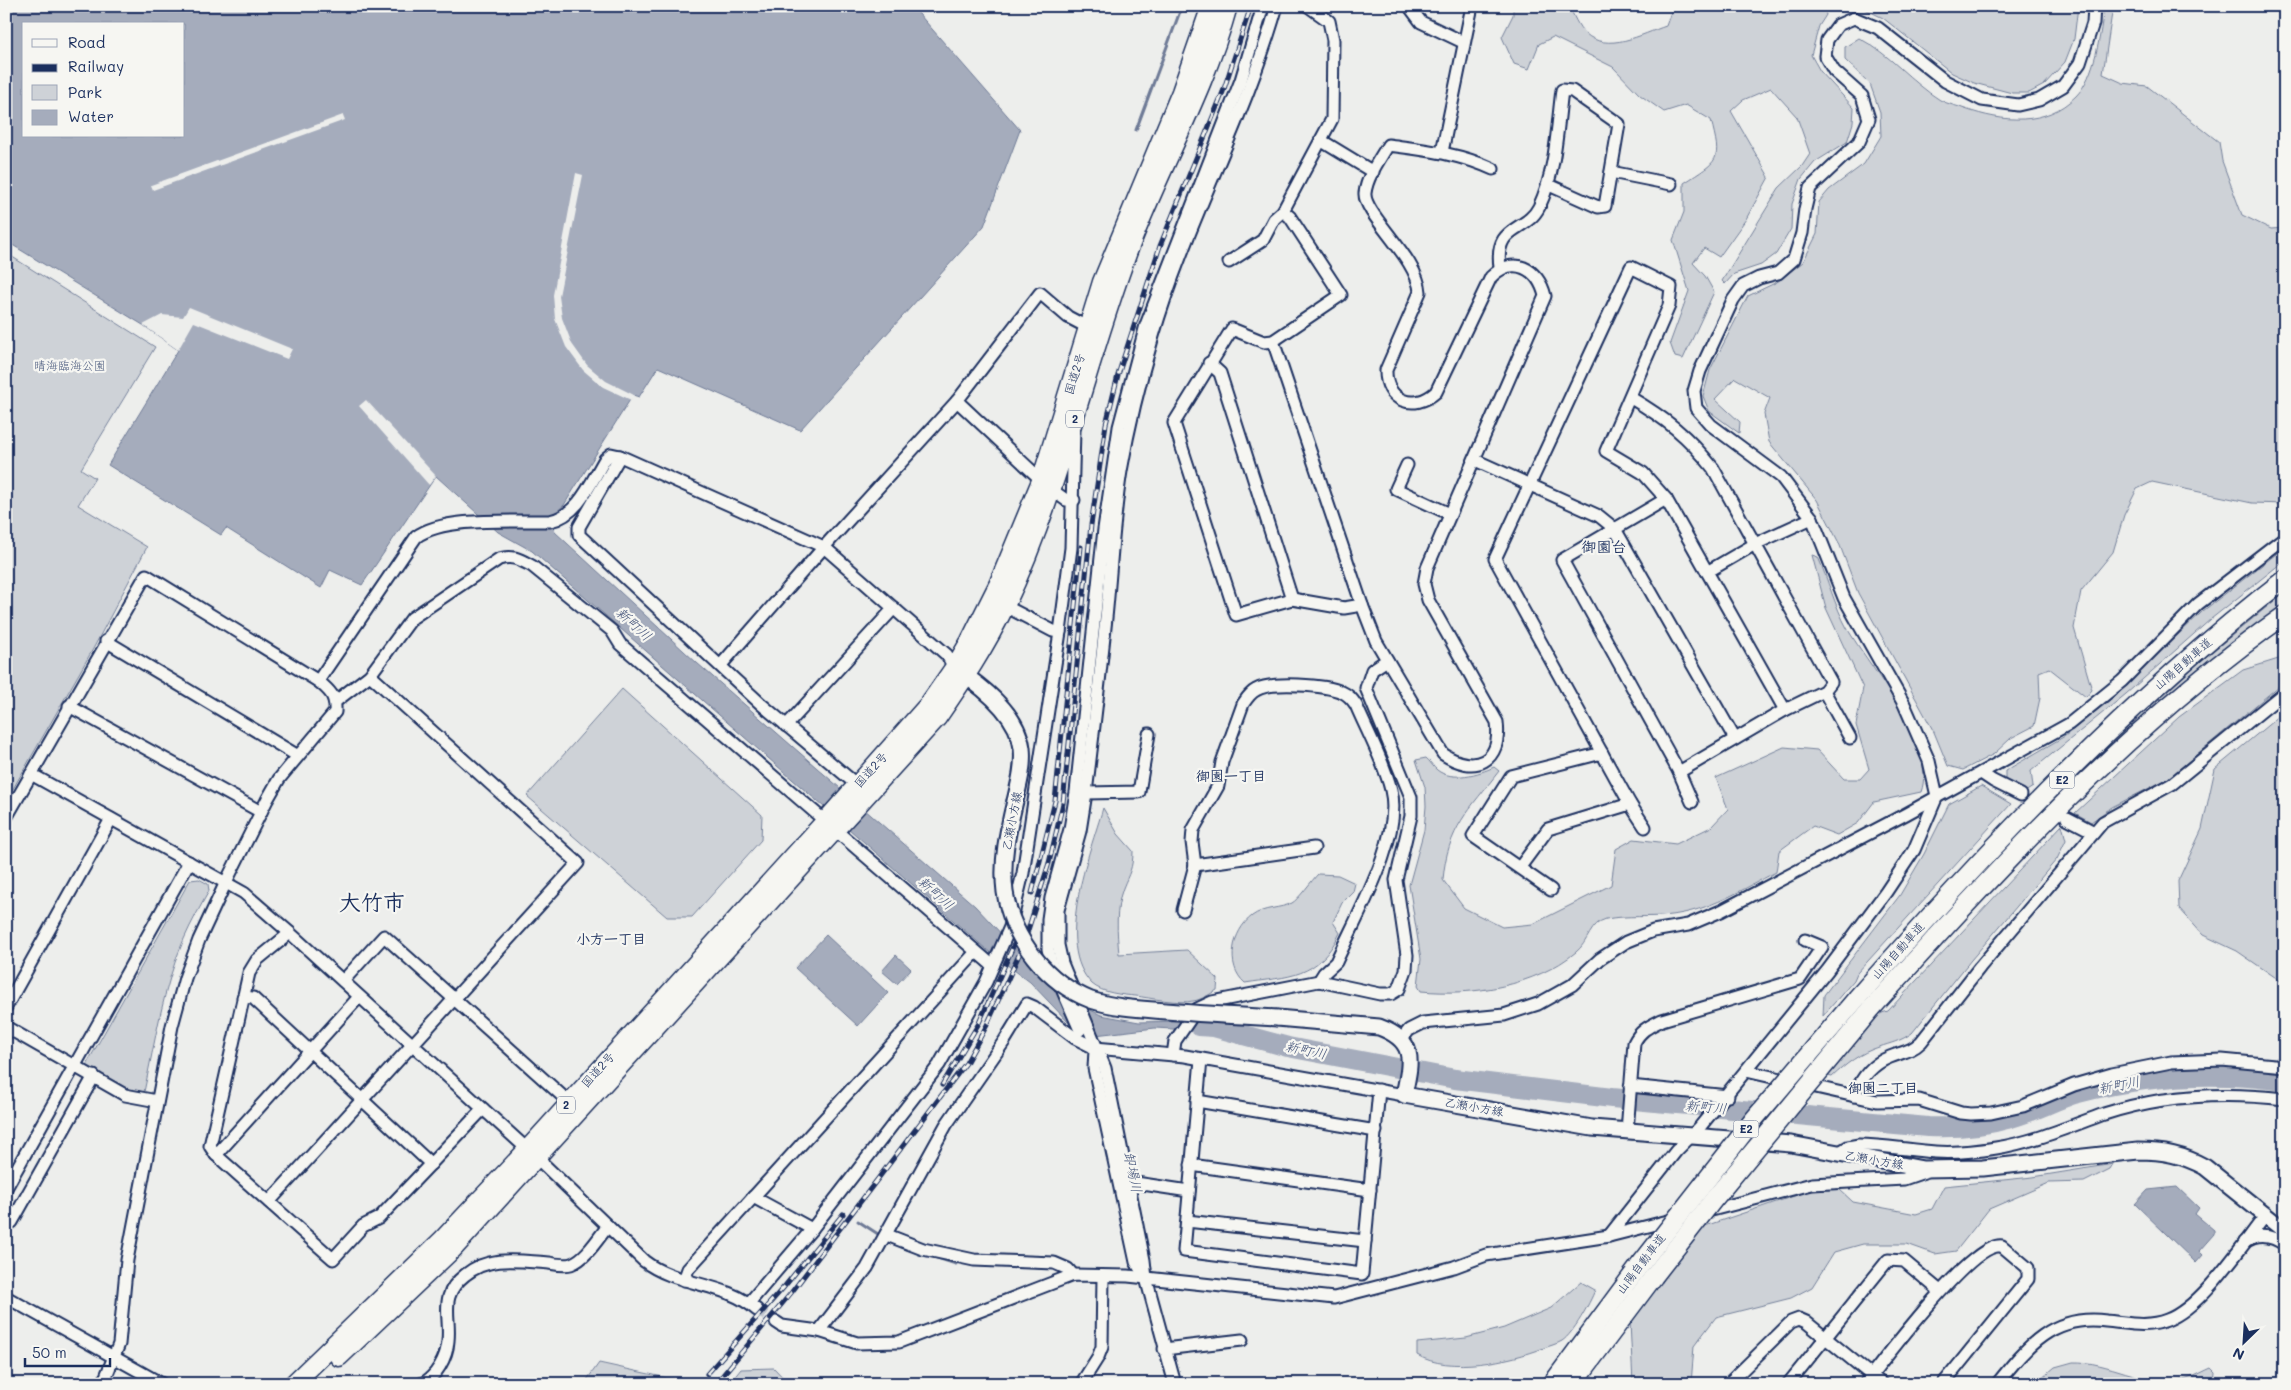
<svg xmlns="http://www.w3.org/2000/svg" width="2291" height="1390" font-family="Mali,'Klee One',sans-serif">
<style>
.green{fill:#ced2d7;stroke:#74809a}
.water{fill:#a5acbc;stroke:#6e7a96;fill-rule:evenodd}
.pier{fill:#edeeec}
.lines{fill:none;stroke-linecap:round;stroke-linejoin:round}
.stream{stroke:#6e7a96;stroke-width:3}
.river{stroke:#a5acbc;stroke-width:20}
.minor-tunnel{stroke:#c3c8d0;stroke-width:11;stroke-dasharray:11 5.5;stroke-linecap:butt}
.minor-casing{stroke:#1b2f5e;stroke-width:15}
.major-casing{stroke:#1b2f5e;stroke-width:19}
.highway-casing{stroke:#1b2f5e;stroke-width:21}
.minor{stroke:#f6f6f2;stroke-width:11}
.major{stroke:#f6f6f2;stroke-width:15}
.highway{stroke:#f6f6f2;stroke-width:18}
.rail-casing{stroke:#1b2f5e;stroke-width:5}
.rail{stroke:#f6f6f2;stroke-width:3;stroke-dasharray:9;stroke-linecap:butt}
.major-bridge-casing{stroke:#1b2f5e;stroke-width:19;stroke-linecap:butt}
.highway-bridge-casing{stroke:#1b2f5e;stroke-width:21;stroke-linecap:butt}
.major-bridge{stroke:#f6f6f2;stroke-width:15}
.highway-bridge{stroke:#f6f6f2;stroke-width:18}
.labels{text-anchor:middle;stroke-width:4.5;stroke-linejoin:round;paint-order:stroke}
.shield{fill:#f6f6f2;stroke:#5d6b8a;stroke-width:1}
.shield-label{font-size:11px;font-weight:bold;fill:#1b2f5e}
.park-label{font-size:12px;fill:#48587c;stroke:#f6f6f2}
.street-label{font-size:12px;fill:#1b2f5e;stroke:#f6f6f2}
.water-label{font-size:14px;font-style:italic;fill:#44547a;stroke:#f6f6f2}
.neighbourhood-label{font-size:14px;font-weight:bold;fill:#1b2f5e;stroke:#f6f6f2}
.quarter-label{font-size:15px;font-weight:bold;fill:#1b2f5e;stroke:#f6f6f2}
.town-label{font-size:22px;font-weight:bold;fill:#1b2f5e;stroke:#f6f6f2}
</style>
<rect width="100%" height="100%" fill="#edeeec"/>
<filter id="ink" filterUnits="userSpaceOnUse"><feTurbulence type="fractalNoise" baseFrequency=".02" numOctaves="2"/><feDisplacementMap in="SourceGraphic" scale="10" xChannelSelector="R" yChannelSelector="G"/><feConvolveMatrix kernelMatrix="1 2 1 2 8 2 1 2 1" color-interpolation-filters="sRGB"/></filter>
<g filter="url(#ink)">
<!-- green -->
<g class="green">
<path d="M1513 6H1569C1573 14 1578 27 1585 33 1607 54 1642 34 1666 26L1673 6H1824L1826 15 1819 26 1811 55 1820 71 1854 108 1853 123 1847 142 1815 162 1801 179 1792 204 1791 229 1776 254 1761 265 1734 274 1725 284 1722 281 1779 188 1802 166 1810 154 1797 117 1771 88 1743 100 1731 111 1769 177 1746 219 1719 257 1704 248 1693 263 1705 276 1714 292 1683 359 1675 357 1670 343 1689 291 1673 240 1684 212V183C1719 160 1722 162 1711 120L1686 105 1664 112 1640 95 1613 67 1553 37 1539 44 1529 69 1514 64 1502 37 1513 15Z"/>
<polygon points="1859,6 2078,6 2074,39 2065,62 2044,85 2029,93 2012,93 1974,83 1952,73 1883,18"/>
<path d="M2104 6H2113L2103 74 2123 83 2147 86 2219 142 2222 161 2242 215 2271 229 2285 228V500L2284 504 2252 503 2152 482 2137 489 2124 515 2113 552 2081 591 2074 628 2092 690 2086 697 2049 668 2039 672 2040 698 2034 726 2011 738 1994 754 1963 770 1948 766 1934 732 1858 593 1839 543 1817 500 1769 442 1764 414 1770 398 1735 378 1715 399 1740 422 1739 433 1709 411 1703 396 1710 370 1748 296 1777 282 1803 262 1817 234 1819 202 1829 190 1864 164 1881 136 1880 112 1870 84 1845 60V47L1859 38C1890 54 1911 82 1940 100 1947 104 1958 106 1965 109 2003 122 2045 127 2076 96 2095 77 2101 32 2104 6Z"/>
<polygon points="6,253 155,347 81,469 95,478 78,505 147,547 93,649 6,801"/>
<polygon points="2285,547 2285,560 2211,619 2126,694 2031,771 2033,787 2025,792 2005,781 2005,771 2065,736 2110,700 2203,611"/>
<path d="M1812 555 1818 557C1828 580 1835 606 1847 628 1870 668 1938 746 1921 792L1874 802 1858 823 1837 835 1813 826 1779 851 1776 872C1743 889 1709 911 1671 915 1650 918 1627 915 1606 919 1590 923 1588 943 1576 952 1535 986 1473 996 1421 991L1418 986 1421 959 1409 885 1424 830 1426 806 1425 787 1416 760 1426 758C1430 761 1433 767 1437 770 1452 782 1479 774 1494 767L1499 771C1470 809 1447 828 1443 880L1464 908 1502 927 1533 924 1611 885 1616 849 1634 839 1676 844 1711 827 1728 809 1716 778 1784 747 1817 750 1844 779H1860L1869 769 1856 725 1863 688 1826 608Z"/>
<polygon points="2285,592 2285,605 2153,709 2150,707 2202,660"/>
<polygon points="2285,657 2285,681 2167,779 2112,807 2091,822 2075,813 2179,717 2243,670"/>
<polygon points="622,689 762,815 761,840 692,917 667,917 527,796"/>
<polygon points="2285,711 2285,984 2237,951 2203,935 2179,908 2178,881 2202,829 2215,769"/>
<polygon points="1981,786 2011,804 1857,973 1854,980 1823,1016 1824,995 1900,895 1924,854 1949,804"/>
<path d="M1103 808 1118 834 1133 851C1133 869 1129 873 1123 888 1115 909 1117 933 1119 954L1187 950 1218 979 1217 990C1210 994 1201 1000 1193 1001 1181 1004 1149 998 1136 996 1123 995 1102 993 1092 984 1053 945 1090 853 1103 808Z"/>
<path d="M2062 825 2066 840 2057 859 1971 960 1912 1033C1901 1041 1891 1043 1879 1047 1860 1053 1846 1064 1832 1077L1828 1076 1879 1014 1888 1011Z"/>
<path d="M1318 874 1338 875 1355 883 1353 892 1342 903 1333 922 1340 933C1317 979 1290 976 1245 983 1225 966 1232 931 1252 916 1264 907 1280 909 1292 903 1298 900 1312 880 1318 874Z"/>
<path d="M199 879 208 884 209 891C200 907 191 923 184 939 163 987 155 1042 144 1092L127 1089 85 1067 190 880Z"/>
<polygon points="2113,1164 2110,1169 2084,1182 2049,1183 1989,1209 1956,1251 1935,1254 1907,1244 1863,1244 1834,1252 1812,1287 1791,1298 1716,1317 1694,1346 1691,1384 1633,1384 1630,1322 1699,1228 1809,1191 1839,1189 1853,1202 1916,1214 1932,1209 1944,1186 2033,1177"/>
<path d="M1581 1282 1595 1290C1590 1303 1573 1334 1562 1341 1557 1344 1549 1346 1544 1348 1510 1361 1449 1374 1417 1355V1343L1466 1338 1504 1328 1551 1308Z"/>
<path d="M2073 1362C2108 1361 2143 1385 2179 1381 2190 1379 2200 1373 2211 1368L2215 1372 2214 1384H2035L2055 1367Z"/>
<polygon points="599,1363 672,1379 672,1384 584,1384"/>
<polygon points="774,1368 789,1384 729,1384 741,1369"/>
</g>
<!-- water -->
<g class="water">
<path d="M6 6H912L1020 130 984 226 800 430 658 367 639 397 633 395 564 505 552 516 555 532 697 663 975 906 1059 995 1101 1015 1139 1022 1176 1021 1213 1025 1228 1030 1205 1027 1190 1030 1155 1028 1095 1035 1070 1024 1030 982 987 950 532 551 498 532 436 476 362 585 330 570 321 588 226 528 221 535 108 465 178 350 143 325 6 241ZM24 24H184V136H24Z"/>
<polygon points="826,935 888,993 858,1026 795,968"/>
<polygon points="896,955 911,969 897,984 882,971"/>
<polygon points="2177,1187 2199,1208 2195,1214 2214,1230 2214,1234 2199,1251 2203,1255 2196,1263 2135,1204 2148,1190"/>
</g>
<!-- pier -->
<g class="pier">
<polygon points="343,115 345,120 153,190 151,185"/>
<polygon points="576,173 583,175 559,296 562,318 572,344 587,365 606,381 634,395 631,400 603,387 583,370 566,347 555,319 553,295"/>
<polygon points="189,307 292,349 287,359 194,322 178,350 143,325 162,315 183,317"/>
<polygon points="366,400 436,476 429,485 359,406"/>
</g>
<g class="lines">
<!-- stream -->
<g class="stream">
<polyline points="1136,130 1182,6"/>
<polyline points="858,1221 881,1236"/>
<polyline points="888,1241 910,1250"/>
<polyline points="928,1255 956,1264"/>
</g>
<!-- river -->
<path class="river" d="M1199 1026 1214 1027 1288 1047 1455 1079 1612 1098 1928 1127C1955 1128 1981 1127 2007 1119 2032 1113 2054 1100 2078 1093 2147 1075 2215 1071 2285 1081"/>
<!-- minor-tunnel -->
<polyline class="minor-tunnel" points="757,1310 776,1322"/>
<!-- minor casing -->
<g class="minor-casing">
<g id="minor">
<polyline points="1409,6 1421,22 1463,42"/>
<polyline points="1322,141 1373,172"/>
<polyline points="1442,152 1472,6"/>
<polyline points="1611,172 1671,184"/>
<polyline points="1283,211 1290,217 1341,295 1273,341 1264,342 1232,329 1174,423 1236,615 1292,599 1344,608 1362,605"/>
<polyline points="1229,262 1263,240 1274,219 1283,211 1332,119 1333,40 1329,21 1308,6"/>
<path d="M1500 267C1494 224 1526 233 1539 207 1556 171 1557 129 1562 90L1572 91 1619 124 1605 206 1598 207 1549 185"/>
<path d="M1273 341 1362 605 1376 641 1443 754C1475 775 1502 762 1497 722L1428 600 1424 584 1427 568 1545 296C1538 268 1513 255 1491 277L1436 392C1414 412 1385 401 1386 370L1420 292C1418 258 1363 214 1365 193 1367 176 1380 159 1388 145 1425 150 1459 153 1493 169"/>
<polyline points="1209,363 1220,373 1292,599"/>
<path d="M1631 398C1665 418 1688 436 1713 468L1831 682 1824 691 1785 710 1679 772"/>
<polyline points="957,401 1052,490 1066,500 1074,500"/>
<polyline points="620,456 579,527 579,535 761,704 857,785"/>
<polyline points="1475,460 1599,516 1615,529 1735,739"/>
<polyline points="1407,465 1396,489 1450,514"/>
<polyline points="1666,499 1562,560 1679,772 1692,802"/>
<polyline points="1707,572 1755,544 1812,518"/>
<polyline points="1005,606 1053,631 1060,632"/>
<polyline points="106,641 298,756"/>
<polyline points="721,665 824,547 957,401 1040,293 1068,317 1089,328"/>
<path d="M318 681 416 537C444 516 514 522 550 521 579 515 591 482 605 459L611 454 620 456 824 547 947 655 954 668"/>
<polyline points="1824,691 1850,738"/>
<path d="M336 701 370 675 412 618 499 559C513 555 519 559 532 566L612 631 620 644 993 966"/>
<polyline points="69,706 261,812"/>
<polyline points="786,726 894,608"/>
<polyline points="1981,773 1993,781 2021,795"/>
<path d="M31 774 244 893 290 933 537 1158 644 1261C678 1287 724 1281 757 1310"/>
<polyline points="1086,793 1139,792 1149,734"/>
<path d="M6 818 146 575 318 681C330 691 336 696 335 712L279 779 267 800 226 882 199 940 185 978 172 1026 127 1260 119 1344 103 1384"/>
<polyline points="2067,818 2094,832"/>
<polyline points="1645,827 1630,804 1495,559 1631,267 1671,287 1669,306 1606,451 1643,473 1666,499 1785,710"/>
<path d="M1314 848 1195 865 1192 842 1193 830 1218 786 1222 762 1243 704C1247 698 1250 693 1256 690 1271 681 1326 685 1342 692 1349 695 1352 699 1356 705 1367 731 1385 764 1391 790 1403 838 1356 917 1336 962L1324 973 1319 981"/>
<polyline points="1520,867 1548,829 1630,804"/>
<polyline points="1551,890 1473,836 1511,776 1602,753"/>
<polyline points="1183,910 1195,865"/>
<polyline points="290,933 257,960 249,973 210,1146 216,1155 333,1259 363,1226 379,1218 483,1109"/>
<polyline points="343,981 384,936 569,1102"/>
<polyline points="243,997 253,998 431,1164"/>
<polyline points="6,1007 111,819"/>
<polyline points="6,1027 125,1095 157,1101"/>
<polyline points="1080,1030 1052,966 1048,949 1048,919 1051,898 1070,829 1076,792 1104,529 1119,427 1146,325 1241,80 1263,6"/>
<polyline points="1401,1040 1409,1030 1423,1023 1504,1015 1538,1004 1572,985 1600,959 1626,942 1653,931 1688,925 1721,911 1906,814 2069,724 2122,681 2198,604 2285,537"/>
<polyline points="1095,1050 1094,1068 1136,1262 1144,1275"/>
<polyline points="1173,1055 1175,1041 1197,1009 1212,1002 1319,981 1380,994 1391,994 1399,989 1406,970 1407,955 1396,880 1411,816 1411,797 1366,688 1372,670 1387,660"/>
<polyline points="1201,1059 1184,1251 1362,1274 1379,1090"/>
<polyline points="1746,1071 1877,1101 1919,1100 1961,1113 1971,1114 1991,1113 2023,1106 2074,1085 2112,1074 2171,1062 2222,1060 2285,1066"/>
<polyline points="1630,1086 1728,1096"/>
<path d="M1854 1096C1861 1078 1872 1064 1890 1057 1903 1052 1912 1051 1921 1042L1980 967 2103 822 2172 784 2285 692"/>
<polyline points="1197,1101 1376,1131"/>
<path d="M1627 1131 1634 1043C1640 1030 1650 1026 1662 1020L1800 979 1822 947 1805 940"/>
<path d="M1838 1153 1848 1147 1859 1145C1881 1145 1902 1149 1924 1151 1948 1154 1972 1152 1996 1148 2034 1142 2068 1127 2104 1114 2162 1095 2225 1092 2285 1099"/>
<polyline points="216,1155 359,997"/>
<polyline points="1191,1165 1370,1190"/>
<polyline points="1129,1185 1136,1183 1189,1191"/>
<polyline points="6,1188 189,862"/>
<polyline points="753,1197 812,1229"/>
<polyline points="269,1202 578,863 370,675"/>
<polyline points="1704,1212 1812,1184 1904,1179 1930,1170"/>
<polyline points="1187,1221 1365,1241"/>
<polyline points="12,1222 94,1076"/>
<polyline points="887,1235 923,1249 974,1260 1054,1263 1068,1269 1073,1275"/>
<polyline points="1609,1236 1676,1151 1699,1128 1827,971 1886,892 1914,850 1937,796 1929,761 1904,704 1844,598 1812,518 1781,477 1711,425 1696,408 1694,391 1700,371 1733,300 1743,286 1759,278 1778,273 1794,259 1802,233 1805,209 1810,188 1859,142 1869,119 1862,96 1834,71 1825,56 1827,40 1838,25 1854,18 1878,28 1945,81 1982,100 2018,105 2039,100 2063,86 2080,63 2093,23 2094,6"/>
<path d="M2245 1242C2259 1233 2272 1235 2285 1245"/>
<polyline points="684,1280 688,1269 976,952"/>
<polyline points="6,1297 162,1384"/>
<polyline points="749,1303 812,1229 939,1065 986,982 1010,927 1023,873 1060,632 1071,548 1074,429"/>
<polyline points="776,1322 782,1326 819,1331 857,1343 899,1342 1073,1275 1128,1276 1334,1298 1454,1267 1486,1255 1609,1236 1676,1219"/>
<polyline points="819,1331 867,1268 946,1125 1005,1040 1027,1004 1034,1007 1075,1038 1095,1048 1185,1056 1404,1095"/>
<polyline points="1164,1349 1242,1340"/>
<path d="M421 1384C436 1378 447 1357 448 1341 451 1315 438 1296 465 1275 489 1255 519 1261 549 1263 555 1264 565 1266 571 1264 586 1259 599 1237 608 1226"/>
<polyline points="1081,1384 1098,1357 1102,1347 1103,1276"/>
<path d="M1175 1384 1146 1278 1144 1260 1105 1068 1062 963 1058 945V910L1080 831 1086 793C1093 735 1100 676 1106 618 1111 569 1113 520 1121 471 1129 425 1140 380 1153 336 1186 223 1245 119 1277 6"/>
<polyline points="1728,1384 1791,1322 1799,1319 1806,1322 1882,1384"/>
<polyline points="1788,1384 1888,1260 1904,1261 1940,1291"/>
<path d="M1865 1384C1885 1359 1972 1241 2002 1246L2028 1268V1279L1943 1384"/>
<path d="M1997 1384C2027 1346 2053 1314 2106 1321 2128 1323 2146 1328 2167 1320 2202 1307 2242 1245 2266 1215"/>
</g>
</g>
<!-- major casing -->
<g class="major-casing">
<g id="major">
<path d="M957 670C983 687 1018 714 1022 748 1024 766 1019 784 1015 801"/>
<path d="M1277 1018 1379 1027C1417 1041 1411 1061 1404 1095L1592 1128 1791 1144 1923 1169 1983 1168 2138 1151C2163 1151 2183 1155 2205 1167L2285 1231"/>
</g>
</g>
<!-- highway casing -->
<g class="highway-casing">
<g id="highway">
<path d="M1857 998C1988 849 2127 701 2285 579"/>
<path d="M1871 1009C1998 868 2128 725 2285 615"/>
<path d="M339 1357 453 1249 937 718C962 682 986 646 1005 606 1059 493 1084 370 1127 254 1158 171 1204 93 1228 6"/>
<polyline points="293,1384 443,1239 528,1149 829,817 929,704 954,668 970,641 998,585 1041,481 1102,282 1181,92 1211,6"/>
<polyline points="1552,1384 1640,1265"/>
<polyline points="1573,1384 1654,1276"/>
</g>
</g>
<!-- minor -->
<use href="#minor" class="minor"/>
<!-- major -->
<use href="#major" class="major"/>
<!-- highway -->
<use href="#highway" class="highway"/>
<!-- rail casing -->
<g class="rail-casing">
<g id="rail">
<polyline points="1032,893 1055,801 1081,547"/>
<polyline points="942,1085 979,1023 1020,931"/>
<polyline points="707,1374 784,1287 843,1214"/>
<polyline points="717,1382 791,1293 966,1063 987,1025 1023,946 1049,863 1063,803 1091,525 1106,424 1118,375 1160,246 1223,92 1251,6"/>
</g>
</g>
<!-- rail -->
<use href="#rail" class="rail"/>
<!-- major-bridge casing -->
<g class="major-bridge-casing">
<path id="major-bridge" d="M1015 801C1008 830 1001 861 1005 892 1012 939 1047 983 1091 1000 1116 1008 1141 1009 1166 1011 1203 1014 1240 1016 1277 1018"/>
</g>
<!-- highway-bridge casing -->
<g class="highway-bridge-casing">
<g id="highway-bridge">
<polyline points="1640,1265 1755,1118 1857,998"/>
<polyline points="1654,1276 1714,1199 1871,1009"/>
</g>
</g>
<!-- major-bridge -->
<use href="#major-bridge" class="major-bridge"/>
<!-- highway-bridge -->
<use href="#highway-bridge" class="highway-bridge"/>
</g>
</g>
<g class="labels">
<!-- shield labels -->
<g class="shield">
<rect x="1066" y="410.5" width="18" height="17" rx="4"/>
<rect x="2049.5" y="771.5" width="25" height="17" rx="4"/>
<rect x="557" y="1096.5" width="18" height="17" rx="4"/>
<rect x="1733.5" y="1120.5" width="25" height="17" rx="4"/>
</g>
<g class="shield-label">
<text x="1075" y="423">2</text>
<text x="2062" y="784">E2</text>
<text x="566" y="1109">2</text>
<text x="1746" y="1133">E2</text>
</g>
<!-- park labels -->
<g class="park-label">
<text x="70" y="370">晴海臨海公園</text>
</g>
<!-- street labels -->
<g class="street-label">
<text transform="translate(1075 374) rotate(-73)" y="4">国道2号</text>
<text transform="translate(2183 664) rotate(-41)" y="4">山陽自動車道</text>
<text transform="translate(871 770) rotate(-48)" y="4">国道2号</text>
<text transform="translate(1012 821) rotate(-79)" y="4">乙瀬小方線</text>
<text transform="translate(1898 951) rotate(-48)" y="4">山陽自動車道</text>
<text transform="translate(598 1070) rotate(-48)" y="4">国道2号</text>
<text transform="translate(1474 1107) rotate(10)" y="4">乙瀬小方線</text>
<text transform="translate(1874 1160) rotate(10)" y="4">乙瀬小方線</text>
<text transform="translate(1641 1264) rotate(-53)" y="4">山陽自動車道</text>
</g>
<!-- water labels -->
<g class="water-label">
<text transform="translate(634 624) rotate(42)" y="5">新町川</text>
<text transform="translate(936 893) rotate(42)" y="5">新町川</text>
<text transform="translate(1306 1050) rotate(12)" y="5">新町川</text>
<text transform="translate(2119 1085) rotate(-11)" y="5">新町川</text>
<text transform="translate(1706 1107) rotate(5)" y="5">新町川</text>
<text transform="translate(1133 1172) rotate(78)" y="5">卸場川</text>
</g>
<!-- neighbourhood labels -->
<g class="neighbourhood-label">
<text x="1231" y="781">御園一丁目</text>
<text x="611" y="944">小方一丁目</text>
<text x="1883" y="1093">御園二丁目</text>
</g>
<!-- quarter labels -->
<g class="quarter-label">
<text x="1604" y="552">御園台</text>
</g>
<!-- town labels -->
<g class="town-label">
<text x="372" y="910">大竹市</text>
</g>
</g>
<!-- margin -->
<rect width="2291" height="1390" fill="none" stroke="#f6f6f2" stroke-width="25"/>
<rect x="12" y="12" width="2266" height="1365" fill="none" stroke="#1b2f5e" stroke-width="2" filter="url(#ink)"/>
<!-- legend -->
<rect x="22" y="22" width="162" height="115" fill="#f6f6f2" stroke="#9ea6b7"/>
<rect x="32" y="39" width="25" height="8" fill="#f6f6f2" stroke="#9ea6b7"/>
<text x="68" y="48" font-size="15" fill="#1b2f5e">Road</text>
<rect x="32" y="64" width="25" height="8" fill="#1b2f5e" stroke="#9ea6b7"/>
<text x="68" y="72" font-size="15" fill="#1b2f5e">Railway</text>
<rect x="32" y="85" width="25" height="15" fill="#ced2d7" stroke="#9ea6b7"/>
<text x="68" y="98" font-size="15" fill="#1b2f5e">Park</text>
<rect x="32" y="110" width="25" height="15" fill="#a5acbc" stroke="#9ea6b7"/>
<text x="68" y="122" font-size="15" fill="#1b2f5e">Water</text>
<!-- north arrow -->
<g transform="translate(2244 1342) rotate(205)" stroke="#f6f6f2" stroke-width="4" paint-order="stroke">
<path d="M0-4L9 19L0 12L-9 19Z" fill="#1b2f5e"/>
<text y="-8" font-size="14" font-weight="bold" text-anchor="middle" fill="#1b2f5e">N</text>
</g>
<!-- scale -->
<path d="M25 1358v8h85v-8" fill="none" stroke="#1b2f5e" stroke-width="2.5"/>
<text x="32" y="1358" font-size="15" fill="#1b2f5e" stroke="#f6f6f2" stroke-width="4" paint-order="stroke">50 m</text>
</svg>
